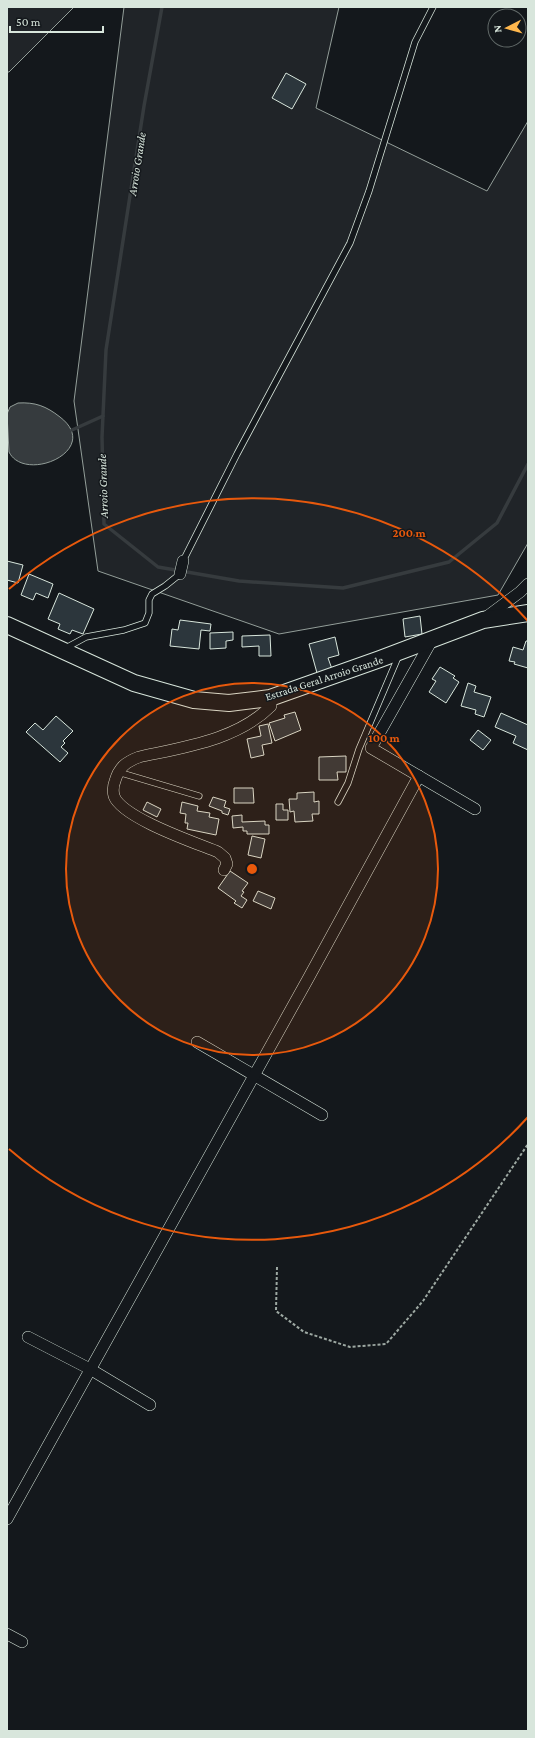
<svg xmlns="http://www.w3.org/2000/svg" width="535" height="1738" font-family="'Crimson Pro',serif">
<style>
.green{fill:#202428;stroke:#939e99}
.water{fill:#363b3e;stroke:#939e99}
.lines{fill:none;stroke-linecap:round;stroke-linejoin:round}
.stream{stroke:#363b3e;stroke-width:3.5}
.building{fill:#2c363c;stroke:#d8e6dc}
.lane-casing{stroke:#d8e6dc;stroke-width:7}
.street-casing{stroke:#d8e6dc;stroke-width:12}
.secondary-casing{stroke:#d8e6dc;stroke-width:18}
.path{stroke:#9da8a2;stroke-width:2;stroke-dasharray:3 2;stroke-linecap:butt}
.lane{stroke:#14181c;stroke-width:5.5}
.street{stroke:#14181c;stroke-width:11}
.secondary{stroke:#14181c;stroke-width:16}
.ring{fill:none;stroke:#e8590c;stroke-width:2}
.labels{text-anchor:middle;stroke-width:3;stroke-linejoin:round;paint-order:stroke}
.street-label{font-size:11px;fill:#d8e6dc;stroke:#14181c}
.water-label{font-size:12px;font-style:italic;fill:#d8e6dc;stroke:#14181c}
.centre{fill:#e8590c;stroke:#14181c;stroke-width:2}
.ring-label{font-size:12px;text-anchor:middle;font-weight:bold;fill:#e8590c;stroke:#14181c;stroke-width:3;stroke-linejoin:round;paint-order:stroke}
</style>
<rect width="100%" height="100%" fill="#14181c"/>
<!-- green -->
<g class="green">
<polygon points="7,7 74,7 9,72 7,72"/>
<polygon points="124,7 339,7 316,108 487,191 528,121 528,543 498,595 279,634 98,571 74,401"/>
</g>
<!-- water -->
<path class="water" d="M18 403C35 402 46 406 60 417 103 450 25 484 9 452L7 414 10 407Z"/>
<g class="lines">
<!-- stream -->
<g class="stream">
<polyline points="162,7 144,106 106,350 102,437 104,524 158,567 239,581 343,588 449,562 497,523 528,464"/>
<polyline points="72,430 103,416"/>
</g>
</g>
<!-- building -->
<g class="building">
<polygon points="286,73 306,84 292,109 272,98"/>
<polygon points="7,561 23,565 18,583 7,580"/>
<polygon points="29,574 53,584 48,598 36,593 33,600 21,595"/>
<polygon points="59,593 94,609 83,634 72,630 70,634 58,629 60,624 48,619"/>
<polygon points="420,616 422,634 405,637 403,619"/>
<polygon points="180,620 211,624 210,631 201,630 199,649 170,646 172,629 178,630"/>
<polygon points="233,632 233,640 226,641 226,648 210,649 210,633"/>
<polygon points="270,635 271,656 259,656 259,646 242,647 242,636"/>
<polygon points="335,637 339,655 328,658 332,669 317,673 309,644"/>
<polygon points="526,641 528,641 528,668 514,664 515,662 509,661 513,647 523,650"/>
<polygon points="440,667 455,676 453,678 459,682 446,703 429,692 436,681 432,679"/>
<polygon points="468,683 476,686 474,692 491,697 484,717 475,714 476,710 461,706"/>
<polygon points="295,712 301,730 275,741 269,723 285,718 284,715"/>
<polygon points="501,713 528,725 528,750 513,743 516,736 495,727"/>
<polygon points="56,716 73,731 63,741 65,743 61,747 68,753 60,762 26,732 35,723 43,730"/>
<polygon points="268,724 272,743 262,745 264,755 251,758 247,739 261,736 259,726"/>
<polygon points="478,730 491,740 483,750 470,740"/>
<polygon points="346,756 346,772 337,772 338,780 319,780 319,757"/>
<polygon points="234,788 253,788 254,803 234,803"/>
<polygon points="314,792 314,802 319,801 319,814 312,814 313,821 295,822 294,811 290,812 289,799 297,799 297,793"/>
<polygon points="213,797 226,801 224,807 230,809 228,815 222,813 222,811 209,806"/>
<polygon points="147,802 161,809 157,817 143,810"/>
<polygon points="182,802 198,806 197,811 210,813 209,817 219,819 216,835 187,829 188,823 185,823 186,814 180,813"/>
<polygon points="276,804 283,804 283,810 288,810 288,820 276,820"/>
<polygon points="242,815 242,822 265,821 265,825 269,825 269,834 247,834 247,831 243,831 243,827 233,828 232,816"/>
<polygon points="252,836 265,839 261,858 248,855"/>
<polygon points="230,871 248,883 242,891 244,892 241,896 247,900 242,908 234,903 236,901 218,888"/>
<polygon points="258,891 275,898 271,909 253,901"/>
</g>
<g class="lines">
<!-- lane casing -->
<g class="lane-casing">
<g id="lane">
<polyline points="183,561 237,454 350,243 369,191 415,42 433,7"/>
<polyline points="64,649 86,637 124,630 145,623 149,613 149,600 152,594 165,586 180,574"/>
<polyline points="118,772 199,796"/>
<polyline points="338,802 348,783 359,749 399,655"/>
</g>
</g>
<!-- street casing -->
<g class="street-casing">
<g id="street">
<polyline points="180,574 183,561"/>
<polyline points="485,618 520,592 528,584"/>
<polyline points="432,640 371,748 475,809"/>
<path d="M224 870 227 864 225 858 218 852C196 843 122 818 114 796 113 792 113 786 115 781 119 767 126 762 139 757 185 747 237 740 271 706L270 698"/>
<polyline points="197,1042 322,1115"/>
<polyline points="28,1337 90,1369 150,1405"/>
<polyline points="7,1519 309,977 419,776"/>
<polyline points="7,1634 22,1642"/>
</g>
</g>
<!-- secondary casing -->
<g class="secondary-casing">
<polyline id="secondary" points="7,625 134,683 194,700 229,703 270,698 380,659 483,620 528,613"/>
</g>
<!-- path -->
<polyline class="path" points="277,1267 276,1311 304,1332 350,1347 386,1344 423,1301 528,1144"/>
<!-- lane -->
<use href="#lane" class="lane"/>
<!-- street -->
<use href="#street" class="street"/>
<!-- secondary -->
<use href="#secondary" class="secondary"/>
</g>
<!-- distance rings -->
<circle cx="252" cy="869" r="186" fill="#e8590c" fill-opacity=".12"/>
<g class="ring">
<circle cx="252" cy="869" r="186"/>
<path d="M528 1117A371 371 0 0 1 9 1149M9 589A371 371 0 0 1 528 621"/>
</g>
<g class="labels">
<!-- street labels -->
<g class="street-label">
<text transform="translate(324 678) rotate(-18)" y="4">Estrada Geral Arroio Grande</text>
</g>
<!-- water labels -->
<g class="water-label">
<text transform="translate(137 164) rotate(-81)" y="4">Arroio Grande</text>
<text transform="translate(103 486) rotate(-92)" y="4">Arroio Grande</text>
</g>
</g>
<circle cx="252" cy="869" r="6" class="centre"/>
<g class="ring-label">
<text x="409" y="537">200 m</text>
<text x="384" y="742">100 m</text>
</g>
<!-- border -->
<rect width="535" height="1738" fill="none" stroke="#d8e6dc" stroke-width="16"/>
<!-- north arrow -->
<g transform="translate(507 28) rotate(264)"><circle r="19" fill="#14181c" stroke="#626a69"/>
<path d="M0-3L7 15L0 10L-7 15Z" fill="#ffb74d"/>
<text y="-6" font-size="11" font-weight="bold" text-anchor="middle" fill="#d8e6dc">N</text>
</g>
<!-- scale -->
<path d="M10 26v6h93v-6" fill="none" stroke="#d8e6dc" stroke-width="2"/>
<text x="16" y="26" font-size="12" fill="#d8e6dc" stroke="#14181c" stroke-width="3" paint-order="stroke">50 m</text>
</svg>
